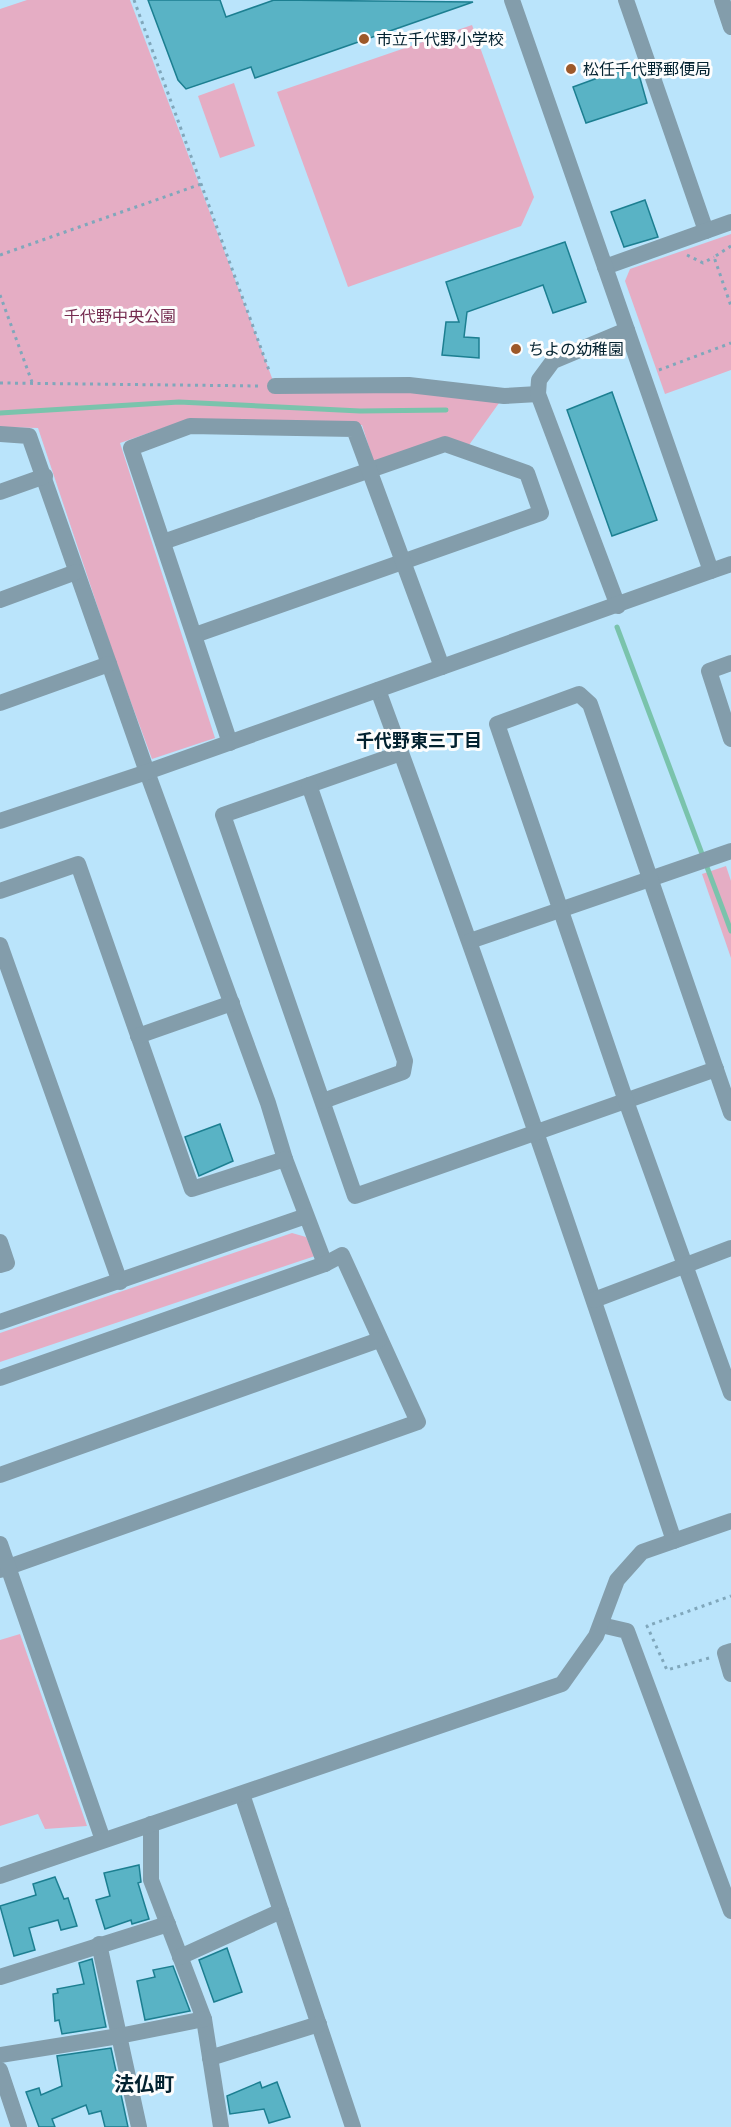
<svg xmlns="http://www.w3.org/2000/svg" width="731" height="2127" font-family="'Fira Sans Condensed','Noto Sans JP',sans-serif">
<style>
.green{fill:#e5adc4}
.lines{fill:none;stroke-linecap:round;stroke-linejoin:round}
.stream{stroke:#7ac3ac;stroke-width:5}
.building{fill:#59b3c5;stroke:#1c7f91;stroke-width:1.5}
.path{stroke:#80a7bb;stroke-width:3;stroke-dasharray:3 4.5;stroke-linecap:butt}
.minor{stroke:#839dab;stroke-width:16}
.poi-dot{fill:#9d592a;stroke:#fdfdfd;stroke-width:2}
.labels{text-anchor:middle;stroke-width:6;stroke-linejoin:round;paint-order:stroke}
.poi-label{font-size:16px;fill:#02212f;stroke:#fdfdfd;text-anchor:start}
.park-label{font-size:16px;fill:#752c50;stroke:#fdfdfd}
.neighbourhood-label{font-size:18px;font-weight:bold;fill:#02212f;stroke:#fdfdfd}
.quarter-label{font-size:20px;font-weight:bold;fill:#02212f;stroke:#fdfdfd}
</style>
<rect width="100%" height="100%" fill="#bae4fb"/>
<!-- green -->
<g class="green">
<polygon points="27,0 130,0 275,386 504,396 469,445 374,463 362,425 186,420 120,443 215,738 152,759 115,659 38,428 0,427 0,9"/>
<polygon points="472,25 534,197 521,226 348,287 277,92"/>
<polygon points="234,83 255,146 220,158 198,96"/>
<polygon points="731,234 731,370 665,394 625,281 630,269"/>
<polygon points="726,866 731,881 731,958 702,874"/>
<polygon points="292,1233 306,1237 315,1256 0,1362 0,1333"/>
<polygon points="20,1634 87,1826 45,1829 38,1814 0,1826 0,1640"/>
</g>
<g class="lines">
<!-- stream -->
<g class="stream">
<polyline points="0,413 179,402 360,411 446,410"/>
<polyline points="617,627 731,931"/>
</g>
</g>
<!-- building -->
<g class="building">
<polygon points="148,0 220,0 226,17 274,0 473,2 255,78 251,67 186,89 178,80"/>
<polygon points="636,64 647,103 586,123 573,87"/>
<polygon points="645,200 658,237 624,247 611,212"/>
<polygon points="565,242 586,302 553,313 543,285 467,312 464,337 479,338 479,358 442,355 446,322 459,322 446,282"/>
<polygon points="612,392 657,520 612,536 567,410"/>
<polygon points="220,1124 233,1161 199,1176 185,1137"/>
<polygon points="139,1865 141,1882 138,1883 149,1919 132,1924 131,1920 105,1929 96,1900 110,1896 104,1873"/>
<polygon points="55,1877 64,1899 68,1898 77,1926 61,1930 58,1920 29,1928 35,1950 14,1956 0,1906 36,1895 33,1884"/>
<polygon points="227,1948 242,1992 214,2002 199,1960"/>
<polygon points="92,1959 106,2027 62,2034 59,2020 55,2021 53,1994 58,1993 57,1989 84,1984 79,1963"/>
<polygon points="173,1966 190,2011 145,2020 137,1981 155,1977 153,1970"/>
<polygon points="111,2048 128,2127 105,2127 101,2111 89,2114 86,2105 52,2119 55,2127 39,2127 26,2092 39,2088 41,2095 62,2086 57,2056"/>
<polygon points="260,2082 262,2088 277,2082 290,2117 269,2123 264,2109 230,2114 227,2096"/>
</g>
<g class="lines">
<!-- path -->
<g class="path">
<polyline points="134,0 270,373"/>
<polyline points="731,246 714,257 731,306"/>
<polyline points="0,255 201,184"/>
<polyline points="687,255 703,263 714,257"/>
<polyline points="0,295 32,382"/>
<polyline points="659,370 731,343"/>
<polyline points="0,383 261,386"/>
<polyline points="709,1658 667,1670 647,1626 731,1596"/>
</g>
<!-- minor -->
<g class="minor">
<polyline points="626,0 706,231"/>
<polyline points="722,0 731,27"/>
<polyline points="605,267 731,222"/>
<polyline points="275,386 409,385 504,396 538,394"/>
<polyline points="0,434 29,436 147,772 268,1103 285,1159 325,1264"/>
<polyline points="0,492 45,476"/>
<polyline points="163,542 445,444 527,473 541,513 195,635"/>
<polyline points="711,571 731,564"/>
<polyline points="0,600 76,572"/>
<polyline points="618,606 538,394 539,380 553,361 627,330"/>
<polyline points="731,663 709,671 731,739"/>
<path d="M378 690C482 972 580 1256 674 1541"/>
<polyline points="0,703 109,664"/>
<polyline points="230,743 131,448 190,426 354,429 442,667"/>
<polyline points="401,753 223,815 355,1196 716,1069"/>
<polyline points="309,785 405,1061 403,1072 323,1101"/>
<polyline points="0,821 147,772 711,571 512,0"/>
<polyline points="0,891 78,864 192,1189 285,1159"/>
<polyline points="470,941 731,851"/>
<polyline points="0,945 120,1282"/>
<polyline points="138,1036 232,1003"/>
<polyline points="731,1113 590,704 579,694 497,724 626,1101 731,1393"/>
<polyline points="0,1242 7,1263 0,1265"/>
<polyline points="594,1300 731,1248"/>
<polyline points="0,1322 306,1216"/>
<polyline points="0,1378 325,1264 342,1255 418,1422 0,1570"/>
<polyline points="0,1475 379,1340"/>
<polyline points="0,1544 103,1840"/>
<polyline points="601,1625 627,1631 731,1911"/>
<polyline points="731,1651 725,1653 731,1674"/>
<polyline points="242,1794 353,2127"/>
<polyline points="151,1824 151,1880 204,2019 221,2127"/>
<polyline points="0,1876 562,1684 596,1636 617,1580 642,1552 731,1521"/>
<polyline points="99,1944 139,2127"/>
<polyline points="180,1957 281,1911"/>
<polyline points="0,1977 168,1924"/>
<polyline points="0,2055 119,2036 204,2019"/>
<polyline points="210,2058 319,2024"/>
<polyline points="0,2070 19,2127"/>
</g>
</g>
<!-- markers -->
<g class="poi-dot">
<circle cx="364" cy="39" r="6"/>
<circle cx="571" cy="69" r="6"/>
<circle cx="516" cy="349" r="6"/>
</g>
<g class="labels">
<!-- poi labels -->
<g class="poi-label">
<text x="376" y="45">市立千代野小学校</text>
<text x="583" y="75">松任千代野郵便局</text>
<text x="528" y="355">ちよの幼稚園</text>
</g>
<!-- park labels -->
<g class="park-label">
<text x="120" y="322">千代野中央公園</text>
</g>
<!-- neighbourhood labels -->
<g class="neighbourhood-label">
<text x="419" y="747">千代野東三丁目</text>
</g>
<!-- quarter labels -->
<g class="quarter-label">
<text x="144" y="2091">法仏町</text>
</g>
</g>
</svg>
